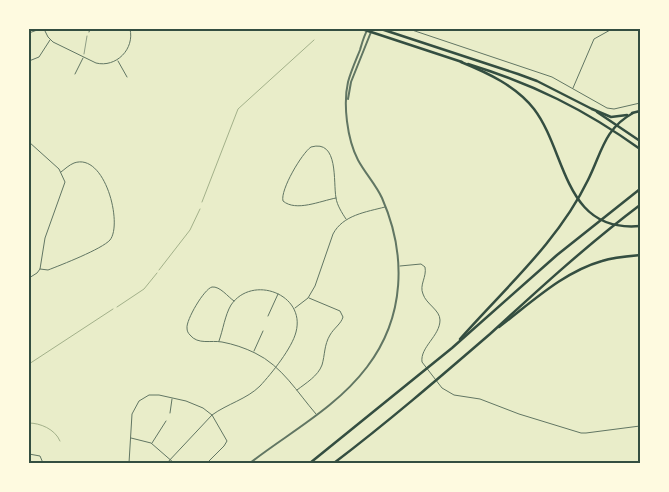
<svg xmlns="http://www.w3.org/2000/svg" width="669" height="492" font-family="'Fira Sans Condensed',sans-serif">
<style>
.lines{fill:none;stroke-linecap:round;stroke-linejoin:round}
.stream{stroke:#a3b18a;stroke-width:1}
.path{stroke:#344e41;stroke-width:0.5}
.minor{stroke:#617663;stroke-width:1}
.tertiary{stroke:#617663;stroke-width:2}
.primary{stroke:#344e41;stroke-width:2.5}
.motorway{stroke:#344e41;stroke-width:2.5}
.neatline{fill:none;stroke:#344e41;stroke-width:2}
</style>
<rect width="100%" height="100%" fill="#e9edc9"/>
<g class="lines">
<!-- stream -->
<g class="stream">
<polyline points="202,202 238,109 314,40"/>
<polyline points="159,270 190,230 200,209"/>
<polyline points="117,307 144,289 157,273"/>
<polyline points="29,364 113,309"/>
<path d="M29 423C40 423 55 429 60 441"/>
</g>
<!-- path -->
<polyline class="path" points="84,54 87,36"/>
<!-- minor -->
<g class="minor">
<path d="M44 29 48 37 53 42 96 63C116 68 135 49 130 29"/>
<polyline points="409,29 552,77 607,108 614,109 640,103"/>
<polyline points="89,32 90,29"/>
<polyline points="29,33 40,29"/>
<polyline points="29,61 39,57 50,40"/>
<polyline points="118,61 127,77"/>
<polyline points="75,74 83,58"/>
<polyline points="573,88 594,39 612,29"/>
<polyline points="29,142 59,169 65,182 45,238 40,269 37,273 29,278"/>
<path d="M336 198C320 201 296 212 283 201 280 190 302 153 311 147 339 139 333 182 336 198 337 205 342 213 346 219"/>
<path d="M400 266 421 264 425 267C427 277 419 285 423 294 426 304 440 310 440 320 440 336 420 347 422 362L442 388 454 395 480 399 519 414 581 433H586L640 426"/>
<path d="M40 269 48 270C61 265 102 249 110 240 123 224 105 152 74 163 69 165 65 169 61 172"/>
<path d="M234 301C228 297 220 286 212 287 204 289 186 320 187 328 187 331 188 333 190 335 198 345 211 340 222 342 233 344 245 348 255 353 282 366 297 392 316 414"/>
<path d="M295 308 308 298 315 286 333 234C343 215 366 212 385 207"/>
<polyline points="268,316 278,294"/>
<polyline points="254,351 263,331"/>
<path d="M297 390C306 383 318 376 322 365 325 355 324 345 330 335 334 328 341 324 343 317L340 311 309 298"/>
<polyline points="170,413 172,399"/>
<polyline points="131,438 151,443 174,463"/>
<polyline points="152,443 166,421"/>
<polyline points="29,454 40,456 43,463"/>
<polyline points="129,463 132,414 139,401 149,395 159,395 186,401 203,408 212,415 227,441 224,446 207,463"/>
<path d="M167 463 212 415C227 404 247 399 260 386 272 373 292 348 296 332 306 294 252 274 231 305 225 315 223 330 219 341"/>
</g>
<!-- tertiary -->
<g class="tertiary">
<polyline points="348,99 351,82 371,32 371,29"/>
<path d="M250 463C290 432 336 408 367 367 405 317 407 255 382 198 376 185 365 173 358 160 347 139 343 104 348 82 351 71 356 60 360 50 362 43 364 35 368 29"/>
</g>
<!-- primary -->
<g class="primary">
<polyline points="362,29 462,62"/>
<polyline points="381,29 518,74 537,81 592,109"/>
<path d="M468 64C533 84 584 109 640 149"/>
<polyline points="597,112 640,141"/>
</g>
<!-- motorway -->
<g class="motorway">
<path d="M461 62C488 73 516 86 534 109 567 152 563 233 640 226"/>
<polyline points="592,109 611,117 627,115"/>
<polyline points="632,113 640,111"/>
<path d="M499 327C531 303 563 272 602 261 614 257 628 256 640 255"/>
<path d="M460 339C504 289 558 242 588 180 602 152 604 129 633 113"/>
<polyline points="310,463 452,348 557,255 640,189"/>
<path d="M334 463C388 422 439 378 490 334 539 289 587 245 640 205"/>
</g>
</g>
<!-- border -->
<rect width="669" height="492" fill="none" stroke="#fefae0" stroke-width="60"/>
<rect x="30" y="30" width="609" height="432" class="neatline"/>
</svg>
